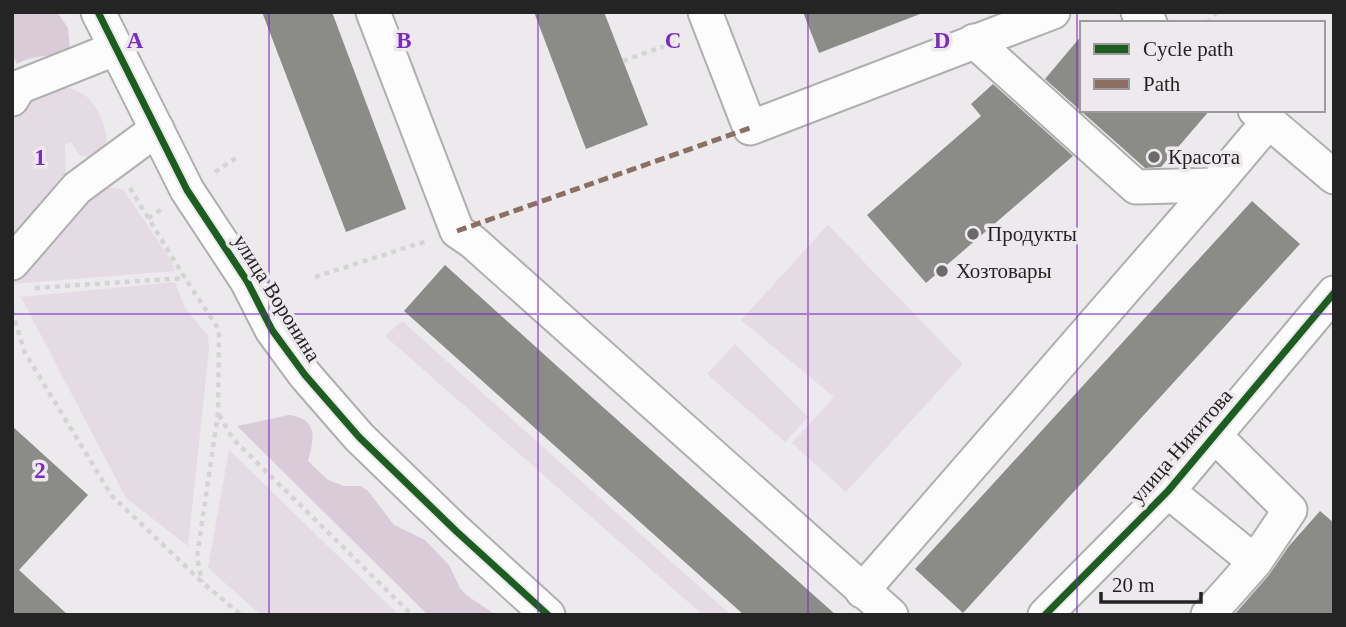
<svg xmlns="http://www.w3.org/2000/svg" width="1346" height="627" font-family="Georgia,serif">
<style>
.green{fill:#e5dbe5}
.forest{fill:#d9cbd8}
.building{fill:#8b8c88}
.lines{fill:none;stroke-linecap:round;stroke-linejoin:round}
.minor-casing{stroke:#b0afb0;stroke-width:37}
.path{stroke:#d5d4d5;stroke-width:4.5;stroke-dasharray:5 5;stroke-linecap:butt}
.minor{stroke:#fcfcfc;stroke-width:33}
.quiet{stroke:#8d6e63;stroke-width:5;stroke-dasharray:10 5;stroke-linecap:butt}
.cycleway-casing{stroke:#ede9ed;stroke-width:11}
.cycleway{stroke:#1b5e20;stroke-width:7}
.grid{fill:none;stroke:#7b2cbf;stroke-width:2;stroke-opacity:0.55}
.poi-dot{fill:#6b696b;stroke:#ede9ed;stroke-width:2.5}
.labels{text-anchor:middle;stroke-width:7;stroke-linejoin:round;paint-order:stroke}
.poi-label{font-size:21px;fill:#252425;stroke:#ede9ed;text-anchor:start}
.street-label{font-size:21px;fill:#252425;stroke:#ede9ed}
.grid-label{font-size:23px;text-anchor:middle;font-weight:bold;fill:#7b2cbf;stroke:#ede9ed;stroke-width:7;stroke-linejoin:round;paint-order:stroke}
</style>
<rect width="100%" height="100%" fill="#eceaec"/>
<!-- green -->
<g class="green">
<path d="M57 85C66 87 75 89 83 94 97 102 111 133 105 148 104 152 102 155 100 158L80 156 72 143 65 144 66 180 12 248V106Z"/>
<polygon points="101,187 123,189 172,262 175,271 12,284 12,272"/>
<polygon points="828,225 963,364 846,492 792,443 834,397 741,320"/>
<polygon points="175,282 185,308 208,336 209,349 188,546 126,498 21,297"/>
<polygon points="402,321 731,615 703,615 385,336"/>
<polygon points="735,344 808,417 785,442 707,374"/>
<polygon points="229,450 399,615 261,615 208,568"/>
</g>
<!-- forest -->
<g class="forest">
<path d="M12 12H57L68 28 70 52C51 57 34 54 17 64L12 54Z"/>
<path d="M289 415C319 419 314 439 308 461L328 480 344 486H361L368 491 394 525 425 540 449 565 460 588 466 595 496 615H428L237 426Z"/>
</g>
<!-- building -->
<g class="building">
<polygon points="262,12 332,12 406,209 346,232"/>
<polygon points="534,12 604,12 648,125 586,149"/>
<polygon points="803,12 919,12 920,14 819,53"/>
<polygon points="1082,35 1082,110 1210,110 1161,167 1145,168 1045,79"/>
<polygon points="993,84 1073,156 926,283 867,215 981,116 971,104"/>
<polygon points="1252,201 1300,244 963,613 915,569"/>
<polygon points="445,265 558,367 836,615 744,615 404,311"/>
<polygon points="12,426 88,495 19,570 68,615 12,615"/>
<polygon points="1320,511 1334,523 1334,615 1234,615 1269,575 1289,546"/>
</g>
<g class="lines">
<!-- minor casing -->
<g class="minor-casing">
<g id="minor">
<polyline points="98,12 187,190 247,281 272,330 305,375 359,437 456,531 548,615"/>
<polyline points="373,12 457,231 473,242 891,615"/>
<polyline points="705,12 750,128 1053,12"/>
<polyline points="1138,12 1150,23"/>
<polyline points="974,41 1136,187 1215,185 1268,122"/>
<polyline points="12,99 19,87 117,48"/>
<polyline points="1255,110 1334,177"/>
<polyline points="12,263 77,188 157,129"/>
<polyline points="1215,436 1290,510 1255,562"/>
<polyline points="1168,491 1255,562 1208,615"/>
<polyline points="862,591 1215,185"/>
<polyline points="1045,615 1168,491 1334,293"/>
</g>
</g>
<!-- path -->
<g class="path">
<polyline points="1207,23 1217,12"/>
<polyline points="623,61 681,40"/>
<polyline points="215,172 239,156"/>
<polyline points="130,188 185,278 219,330 218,413 197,557 202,582"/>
<polyline points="148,218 162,209"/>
<polyline points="315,277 427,241"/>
<polyline points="35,288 185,278"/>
<polyline points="12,311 25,353 112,496 202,582 241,615"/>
<polyline points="219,415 233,439 412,615"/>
</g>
<!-- minor -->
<use href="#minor" class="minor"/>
<!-- quiet -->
<polyline class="quiet" points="457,231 750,128"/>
<!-- cycleway casing -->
<g class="cycleway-casing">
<g id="cycleway">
<polyline points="98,12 187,190 247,281 272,330 305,375 359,437 456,531 548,615"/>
<polyline points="1045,615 1168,491 1334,293"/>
</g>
</g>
<!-- cycleway -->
<use href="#cycleway" class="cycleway"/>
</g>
<!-- grid -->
<path class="grid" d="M269 12V615M538 12V615M808 12V615M1077 12V615M12 314H1334"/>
<!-- markers -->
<g class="poi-dot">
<circle cx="1154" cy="157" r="7"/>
<circle cx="973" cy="234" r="7"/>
<circle cx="942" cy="271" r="7"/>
</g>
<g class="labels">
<!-- poi labels -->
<g class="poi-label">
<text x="1168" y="164">Красота</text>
<text x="987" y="241">Продукты</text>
<text x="956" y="278">Хозтовары</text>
</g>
<!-- street labels -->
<g class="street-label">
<text transform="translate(277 298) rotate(58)" y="7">улица Воронина</text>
<text transform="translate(1181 446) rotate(-49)" y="7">улица Никитова</text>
</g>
</g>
<g class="grid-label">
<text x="135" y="48">A</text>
<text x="404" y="48">B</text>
<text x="673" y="48">C</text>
<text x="942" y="48">D</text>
<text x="40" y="165">1</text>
<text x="40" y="478">2</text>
</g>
<!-- border -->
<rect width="1346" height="627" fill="none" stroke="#252425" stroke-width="28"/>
<!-- legend -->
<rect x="1080" y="21" width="245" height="91" fill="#ede9ed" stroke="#9d9a9d" stroke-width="2"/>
<rect x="1094" y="44" width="35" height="10" fill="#1b5e20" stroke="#9d9a9d" stroke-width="2"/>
<text x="1143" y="56" font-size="21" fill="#252425">Cycle path</text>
<rect x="1094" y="79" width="35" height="10" fill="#8d6e63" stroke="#9d9a9d" stroke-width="2"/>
<text x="1143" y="91" font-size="21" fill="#252425">Path</text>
<!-- scale -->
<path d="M1101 592v10h100v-10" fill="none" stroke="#252425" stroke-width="3.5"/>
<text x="1112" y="592" font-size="21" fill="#252425" stroke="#ede9ed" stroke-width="5" paint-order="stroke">20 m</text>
</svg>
